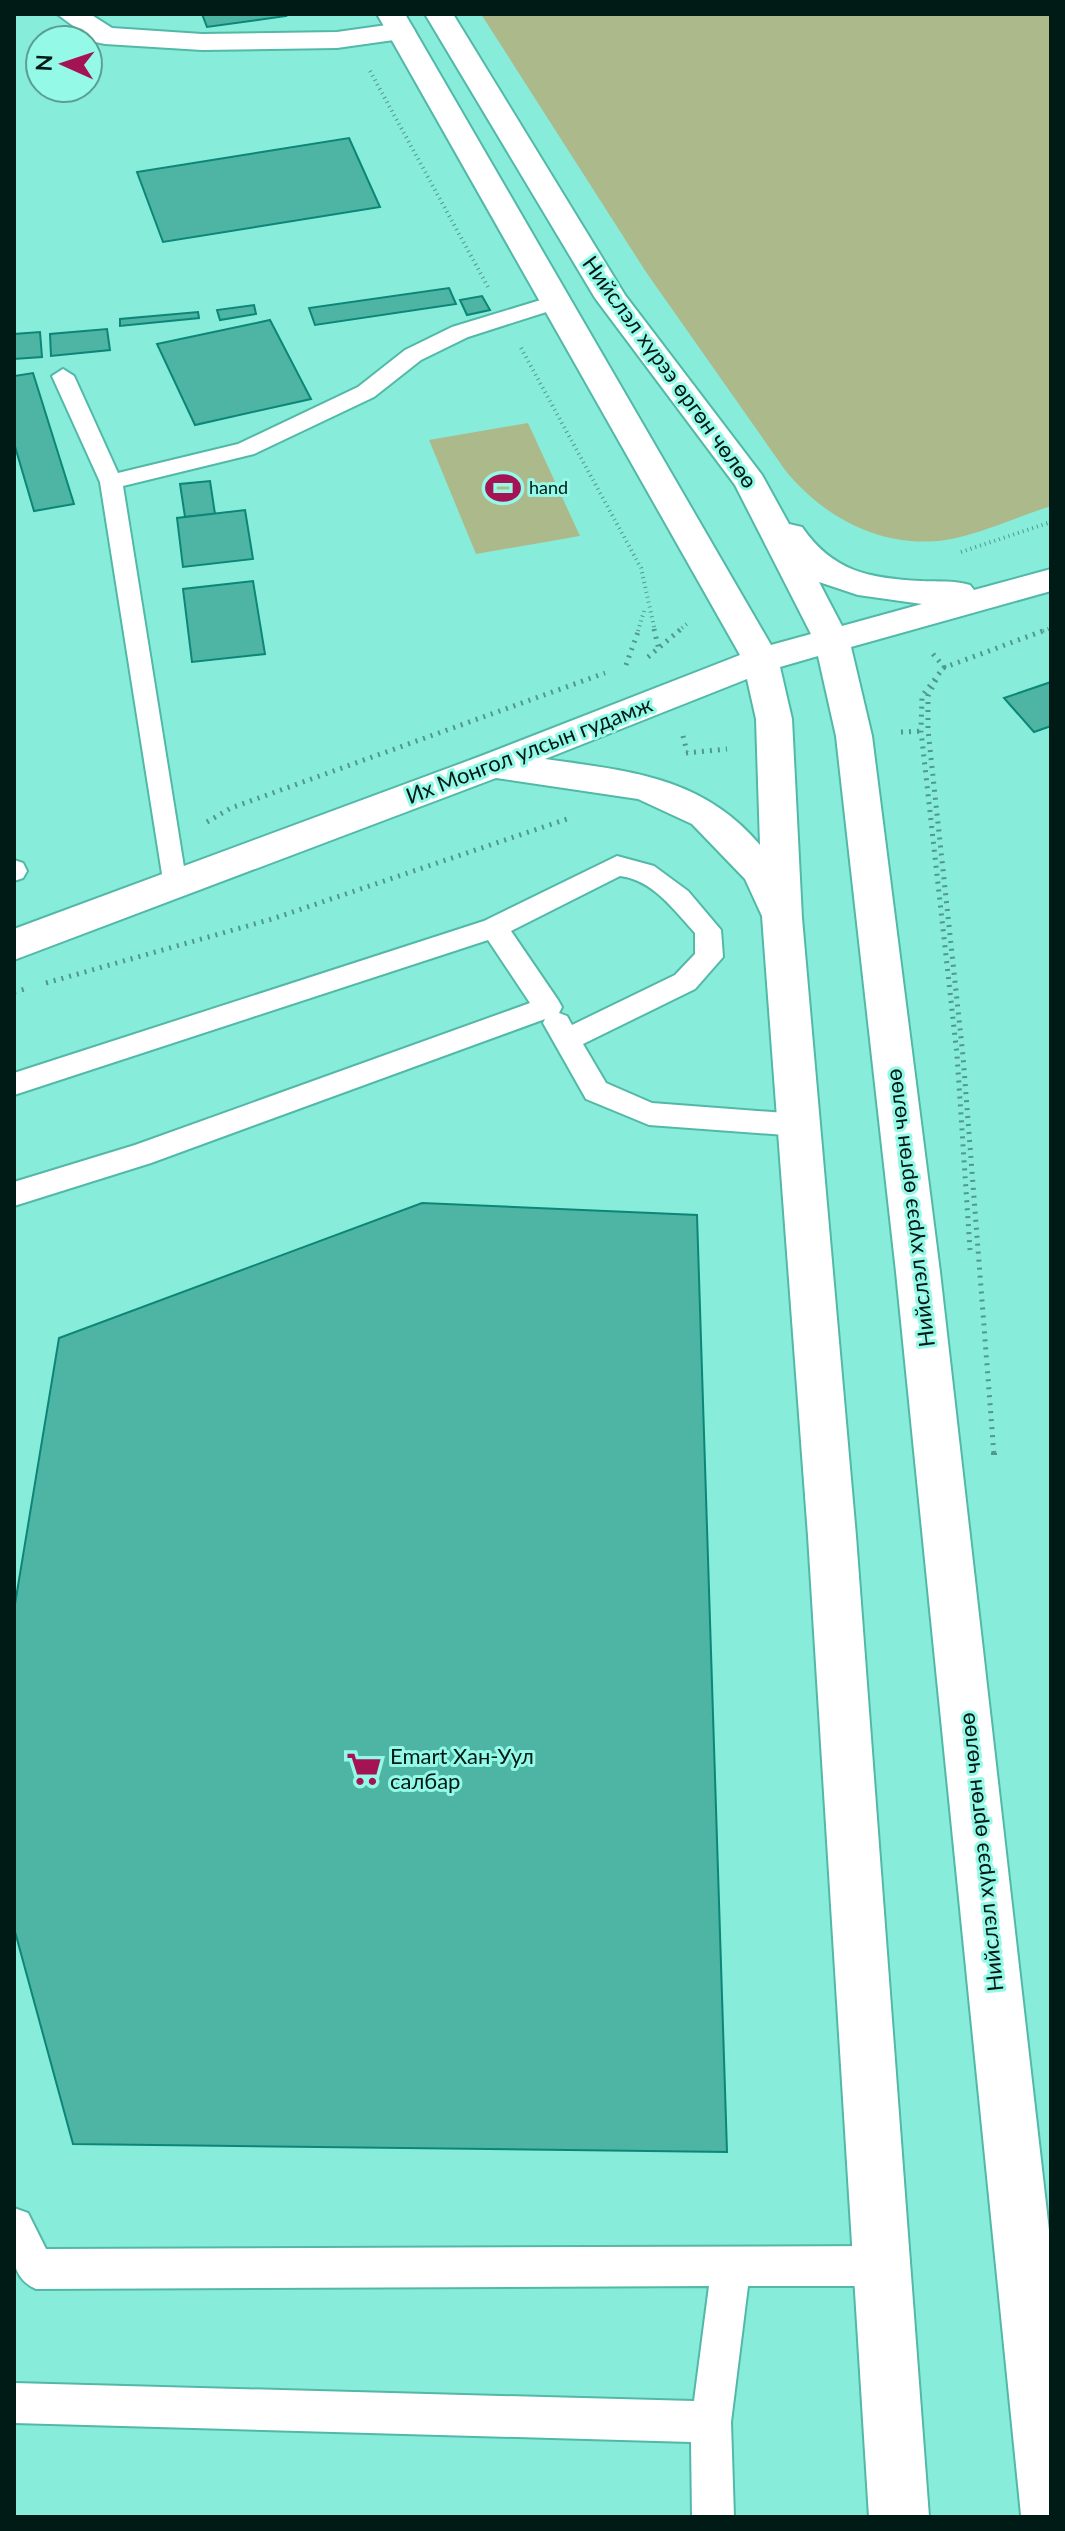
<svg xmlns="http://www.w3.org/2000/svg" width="1065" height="2531" font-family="Lato,sans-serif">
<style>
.green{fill:#acba8b}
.building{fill:#4eb4a4;stroke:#0c8677;stroke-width:2}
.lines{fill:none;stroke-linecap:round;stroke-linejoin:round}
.service-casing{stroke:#52b8a7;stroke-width:4}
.minor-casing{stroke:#52b8a7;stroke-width:4}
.primary-casing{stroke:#52b8a7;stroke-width:4}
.path-far2{stroke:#51988b;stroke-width:4;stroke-dasharray:1 4;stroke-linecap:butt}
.path-far1{stroke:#51988b;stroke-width:5;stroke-dasharray:2 6;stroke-linecap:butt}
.path{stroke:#51988b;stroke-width:6;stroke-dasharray:2 7;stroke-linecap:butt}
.service{fill:#fff;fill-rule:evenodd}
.minor{fill:#fff;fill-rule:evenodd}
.primary{fill:#fff;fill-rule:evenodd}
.labels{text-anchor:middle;stroke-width:6;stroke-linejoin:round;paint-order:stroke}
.far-poi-label{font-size:18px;fill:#001a16;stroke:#95f9e7;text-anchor:start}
.street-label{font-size:22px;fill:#001a16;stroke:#95f9e7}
.poi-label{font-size:22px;fill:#001a16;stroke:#95f9e7;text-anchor:start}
</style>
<rect width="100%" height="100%" fill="#88ecda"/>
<!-- green -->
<g class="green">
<path d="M481 14H1051V506C1017 517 981 534 946 540 882 549 824 518 785 470L646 272Z"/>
<polygon points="528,423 580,536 476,554 429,440"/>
</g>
<!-- building -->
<g class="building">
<polygon points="202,14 285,14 286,16 207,27"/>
<polygon points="349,138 380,207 163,242 137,172"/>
<polygon points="449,288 456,304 315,325 309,308"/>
<polygon points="482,296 490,310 467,315 460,300"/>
<polygon points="254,305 256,314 220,320 217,310"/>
<polygon points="198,312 199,318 120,326 120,319"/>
<polygon points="270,320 311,399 195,425 157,344"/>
<polygon points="107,329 110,350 51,356 50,334"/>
<polygon points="40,332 42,357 14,359 14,334"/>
<polygon points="33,373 74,504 34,511 14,443 14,376"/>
<polygon points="210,481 215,514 185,517 180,484"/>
<polygon points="245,510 253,559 183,567 177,518"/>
<polygon points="253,581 265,654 192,662 183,589"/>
<polygon points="1051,682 1051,726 1034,732 1004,698"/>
<polygon points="422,1203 697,1215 727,2152 73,2144 14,1928 14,1610 59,1338"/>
</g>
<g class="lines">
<!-- service casing -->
<g class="service-casing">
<g id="service">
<polygon points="557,295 565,296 568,301 565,306 468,337 421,360 374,397 254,454 123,486 187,886 183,893 174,896 165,893 100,482 52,376 63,369 74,376 118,473 238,444 358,387 405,350 452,327"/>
<path d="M617 856 654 866 688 891 721 930 723 957 695 989 583 1044 606 1083 652 1103 799 1114 809 1117 813 1125 809 1133 799 1136 649 1125 586 1099 543 1023 545 1019 151 1163 14 1206V1182L135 1145 530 1003 488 940 14 1095V1073L484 921ZM620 876C653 880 674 910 695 933V954L675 975 572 1025 567 1016 559 1013 562 1007 558 1000 511 931Z"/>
<polygon points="14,860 23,863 27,871 23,878 14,881"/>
<path d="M14 2208 28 2213 46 2249 882 2246 896 2252 902 2266 896 2280 882 2286H748L731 2422 734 2517H692L691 2442 14 2423V2383L694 2401 709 2286 36 2289C4 2275 14 2238 14 2208Z"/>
</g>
</g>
<!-- minor casing -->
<g class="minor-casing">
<polygon id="minor" points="57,14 90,14 112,28 202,34 337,32 401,23 411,25 415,31 411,37 401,39 337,48 202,50 105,44 95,42"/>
</g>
<!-- primary casing -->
<g class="primary-casing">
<path id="primary" d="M377 14H405L771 645 811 634 735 485 595 298 425 14H453L625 295 762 475 789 524 802 527C833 572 869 578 921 581 938 582 954 580 970 585L974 590 1051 569V591L851 647 872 736 940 1272 1051 2248V2517L1021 2515 896 1272 836 736 818 656 780 667 792 719 802 918 856 1536 929 2517H869L808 1536 762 916 745 879 692 824 638 799 496 778 14 960V929L481 756 740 655ZM819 582 858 595 922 604 842 626ZM747 679 756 719 760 845C702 776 628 771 545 759Z"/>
</g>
<!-- path-far2 -->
<g class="path-far2">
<polyline points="370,71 488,287"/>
<polyline points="521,348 641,568 655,631"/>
<polyline points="961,552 1051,522"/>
<polyline points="638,631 644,611"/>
<polyline points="678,631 689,622"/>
<polyline points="1043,631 1051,628"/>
</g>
<!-- path-far1 -->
<g class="path-far1">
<polyline points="654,629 659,650"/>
<polyline points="933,654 944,667 922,696 921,731 957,1055 970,1250"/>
<polyline points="648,657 681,629"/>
<polyline points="626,665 639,629"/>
<polyline points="943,668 1048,629"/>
<polyline points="936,680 928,696 928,730 963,1056 994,1455"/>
<polyline points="901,732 923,731"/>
<polyline points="683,736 687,752"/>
<polyline points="686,753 727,749"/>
<polyline points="207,822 231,808 605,673"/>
<polyline points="46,983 272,919 567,819"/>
<polyline points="14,992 25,989"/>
</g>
<!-- path -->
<polyline class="path" points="994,1453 994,1457"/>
<!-- service -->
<use href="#service" class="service"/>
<!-- minor -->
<use href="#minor" class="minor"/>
<!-- primary -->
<use href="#primary" class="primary"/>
</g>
<!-- icons -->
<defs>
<g id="stadium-bare" transform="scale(2.76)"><path d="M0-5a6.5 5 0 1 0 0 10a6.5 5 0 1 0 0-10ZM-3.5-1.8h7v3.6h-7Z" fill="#a41455" stroke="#95f9e7" stroke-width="2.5" paint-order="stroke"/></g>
<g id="supermarket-bare" transform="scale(2.76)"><path d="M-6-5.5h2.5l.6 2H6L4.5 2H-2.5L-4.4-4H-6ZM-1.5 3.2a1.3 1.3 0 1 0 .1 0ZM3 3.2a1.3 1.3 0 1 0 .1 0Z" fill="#a41455" stroke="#95f9e7" stroke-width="2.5" paint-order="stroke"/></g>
</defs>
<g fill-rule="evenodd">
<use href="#stadium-bare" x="503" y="488"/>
<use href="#supermarket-bare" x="364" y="1769"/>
</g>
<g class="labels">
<!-- far-poi labels -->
<g class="far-poi-label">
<text x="529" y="494">hand</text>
</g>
<!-- street labels -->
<g class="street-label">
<text transform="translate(670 372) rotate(54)" y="8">Нийслэл хүрээ өргөн чөлөө</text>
<text transform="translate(529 750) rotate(-21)" y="8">Их Монгол улсын гудамж</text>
<text transform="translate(910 1208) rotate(-97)" y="8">Нийслэл хүрээ өргөн чөлөө</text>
<text transform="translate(981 1852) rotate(-96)" y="8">Нийслэл хүрээ өргөн чөлөө</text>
</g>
<!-- poi labels -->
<g class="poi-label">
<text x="390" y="1764">Emart Хан-Уул<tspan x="390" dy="25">салбар</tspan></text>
</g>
</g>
<!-- border -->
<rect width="1065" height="2531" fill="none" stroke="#001a16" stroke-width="32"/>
<!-- north arrow -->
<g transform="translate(64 64) rotate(273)"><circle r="38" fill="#95f9e7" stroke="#59a093" stroke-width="2"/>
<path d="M0-6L14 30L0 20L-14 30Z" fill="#a41455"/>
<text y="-12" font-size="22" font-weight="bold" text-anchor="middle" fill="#001a16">N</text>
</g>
</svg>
